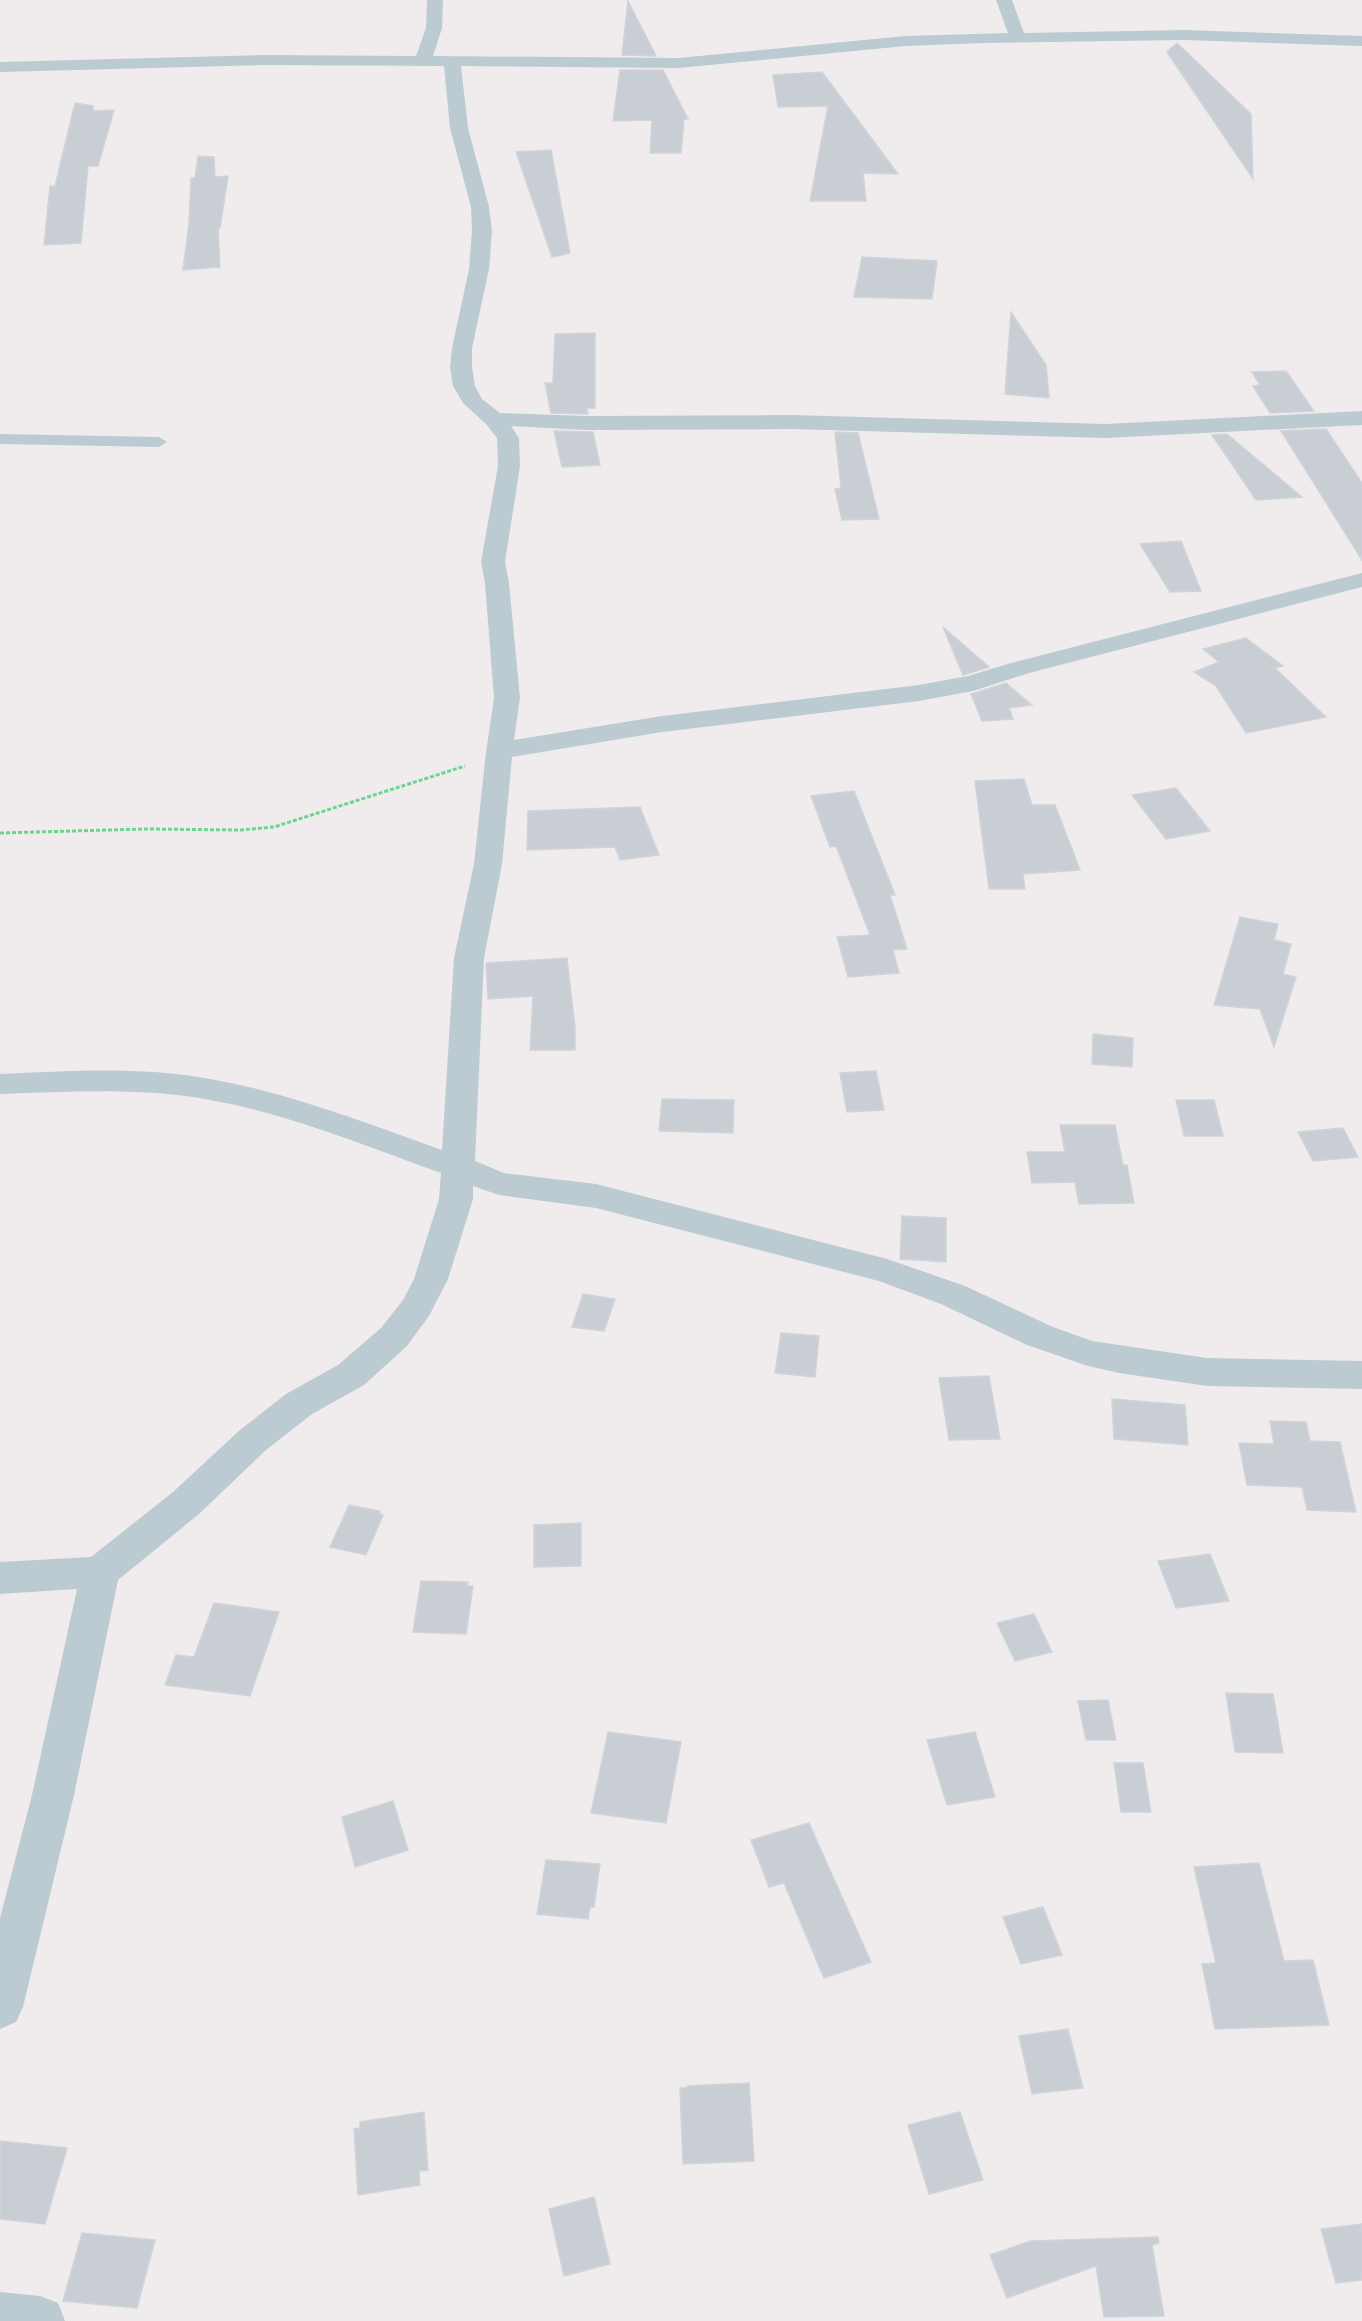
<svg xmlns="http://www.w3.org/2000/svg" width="1362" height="2321" font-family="'Fira Sans Condensed',sans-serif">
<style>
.building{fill:#c8ced3;stroke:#d0d4da;stroke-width:1.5}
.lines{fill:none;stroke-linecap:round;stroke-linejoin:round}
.path{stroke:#6ad58e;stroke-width:3;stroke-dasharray:4 2;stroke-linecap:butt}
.service{fill:#bbcbd1;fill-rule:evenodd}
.minor{fill:#bbcbd1;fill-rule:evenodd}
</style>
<rect width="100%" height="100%" fill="#f0eced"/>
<!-- building -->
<g class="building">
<polygon points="628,1 656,56 622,55"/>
<polygon points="1177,43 1251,114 1253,179 1167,52"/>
<polygon points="620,70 663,70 688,119 684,119 681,153 650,153 652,120 613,121"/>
<polygon points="822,72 898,174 863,173 866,201 810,201 828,106 778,107 773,75"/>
<polygon points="75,103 93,106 93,111 114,110 98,166 88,166 81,243 44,245 50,186 55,186"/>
<polygon points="551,150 570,253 552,257 516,152"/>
<polygon points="198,156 214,157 215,177 228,176 220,228 218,229 220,267 183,270 189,223 191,178 195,178"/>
<polygon points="862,257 937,261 932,299 854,297"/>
<polygon points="1011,312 1046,365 1049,398 1005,394"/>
<polygon points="595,333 595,408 587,408 588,414 551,413 545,383 553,383 555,334"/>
<polygon points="1286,371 1314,411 1270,413 1253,386 1260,385 1252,372"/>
<polygon points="1326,429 1362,483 1362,560 1281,431"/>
<polygon points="554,431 593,432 600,465 562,467"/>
<polygon points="835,432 858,433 879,519 842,520 835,489 841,488"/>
<polygon points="1227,434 1302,497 1256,500 1212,435"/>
<polygon points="1181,541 1201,591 1170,592 1140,544"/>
<polygon points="943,627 989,667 963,675"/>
<polygon points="1246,638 1283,666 1275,668 1326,717 1246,733 1216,686 1194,672 1219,662 1203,649"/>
<polygon points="1006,683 1032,705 1009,708 1013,719 982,721 971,694"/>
<polygon points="1024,779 1032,805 1055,805 1080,870 1023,874 1025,889 989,889 975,781"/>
<polygon points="1176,788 1210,831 1166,839 1132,795"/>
<polygon points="854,791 895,895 890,895 907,949 893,950 899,973 848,977 837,937 870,935 836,846 830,847 811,796"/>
<polygon points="640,807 659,855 620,860 615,847 527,850 528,811"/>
<polygon points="1240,917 1278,924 1274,940 1291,944 1283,974 1296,977 1274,1047 1260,1009 1214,1005"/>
<polygon points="567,958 575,1028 575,1050 530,1050 533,996 488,999 486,963"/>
<polygon points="1093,1034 1133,1038 1132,1067 1092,1064"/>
<polygon points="876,1071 884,1110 847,1112 840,1073"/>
<polygon points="662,1099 734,1100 733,1133 659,1131"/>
<polygon points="1176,1100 1214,1100 1223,1136 1184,1136"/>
<polygon points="1060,1125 1115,1125 1123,1165 1127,1165 1134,1203 1079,1204 1075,1182 1032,1183 1027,1152 1065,1152"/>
<polygon points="1343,1128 1358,1157 1313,1161 1298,1132"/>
<polygon points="902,1216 946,1218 946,1262 900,1259"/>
<polygon points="583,1294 615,1299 604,1331 572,1327"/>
<polygon points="781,1333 819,1336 815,1377 775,1373"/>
<polygon points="989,1376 1000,1439 949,1440 939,1378"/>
<polygon points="1112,1399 1185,1405 1188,1445 1114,1439"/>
<polygon points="1270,1421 1306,1422 1310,1441 1340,1442 1356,1512 1307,1510 1302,1487 1247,1485 1239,1443 1274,1444"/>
<polygon points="349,1505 380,1511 379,1514 383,1515 366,1555 330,1547"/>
<polygon points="581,1523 581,1566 534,1567 534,1525"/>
<polygon points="1210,1554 1229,1601 1176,1608 1158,1561"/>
<polygon points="421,1581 468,1582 467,1586 473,1586 466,1634 413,1632"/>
<polygon points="214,1603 279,1612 250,1696 165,1685 176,1655 194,1657"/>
<polygon points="1034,1614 1052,1652 1015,1661 997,1623"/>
<polygon points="1226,1693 1273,1694 1283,1753 1235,1752"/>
<polygon points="1108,1700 1116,1740 1086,1740 1078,1701"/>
<polygon points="608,1732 681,1742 666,1823 591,1813"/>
<polygon points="975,1732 995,1797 947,1805 927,1740"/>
<polygon points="1114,1763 1143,1763 1151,1812 1121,1812"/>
<polygon points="393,1801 408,1850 355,1867 342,1817"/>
<polygon points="809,1823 871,1962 824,1978 784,1883 769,1887 751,1840"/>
<polygon points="546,1860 600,1864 594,1907 590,1907 588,1919 537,1914"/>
<polygon points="1259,1863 1284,1961 1313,1960 1329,2025 1215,2029 1202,1964 1216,1963 1194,1867"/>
<polygon points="1043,1907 1062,1955 1021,1964 1003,1917"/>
<polygon points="1068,2029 1083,2088 1032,2094 1019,2036"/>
<polygon points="749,2083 754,2161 683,2164 680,2088 687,2088 687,2086"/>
<polygon points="424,2112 428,2170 419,2171 420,2185 358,2195 354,2129 360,2128 360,2122"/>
<polygon points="960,2112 983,2180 929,2194 908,2125"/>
<polygon points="0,2141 67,2148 45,2224 0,2219"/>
<polygon points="594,2197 610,2264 564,2276 549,2209"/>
<polygon points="1362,2224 1362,2280 1336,2283 1321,2229"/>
<polygon points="82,2233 155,2240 137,2308 63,2301"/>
<polygon points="1158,2237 1159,2243 1152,2245 1164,2316 1104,2317 1096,2266 1007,2298 990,2255 1031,2241"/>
</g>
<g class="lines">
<!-- path -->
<polyline class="path" points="0,833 146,829 240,830 274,827 465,766"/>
<!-- service -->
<polygon class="service" points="0,434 159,437 167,442 159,447 0,444"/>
<!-- minor -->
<g class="minor">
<path d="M427 0H443L442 28 433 56 679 58 905 36 1008 33 996 0H1012L1024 33 1184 30 1362 36V46L1184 40 984 43 905 46 679 68 461 66 468 128 489 207 492 231 489 269 472 348V367L475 386 482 399 500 413 585 416 792 415 1106 424 1362 411V425L1106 438 792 429 585 430 511 426 519 438 520 466 505 562 509 583 520 698 514 740 662 716 919 685 968 676 1011 663 1362 573V587L1029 673 973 691 919 701 662 732 512 757 502 864 484 958 475 1161 504 1173 596 1184 887 1259 965 1286 1053 1327 1092 1341 1207 1358 1362 1361V1389L1207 1386 1119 1373 1088 1366 1027 1345 941 1304 879 1281 596 1208 499 1195 473 1186V1199L448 1279 429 1316 407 1346 364 1385 312 1414 266 1450 199 1514 118 1580 74 1795 23 2007 16 2022 0 2029V1918L32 1795 77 1589 0 1594V1562L91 1557 173 1492 240 1430 286 1394 338 1365 381 1328 403 1300 414 1279 439 1199 441 1173C365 1146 290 1114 210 1100 141 1087 70 1092 0 1094V1074C70 1071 141 1066 210 1079 290 1093 366 1123 442 1150L454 958 474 864 486 752 494 698 485 583 481 562 498 466 497 438 486 424 463 403 453 386 450 367 452 348 469 269 472 231 471 207 450 128 444 66 262 65 0 72V62L262 55 416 56 426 28Z"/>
<polygon points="0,2292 40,2296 58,2303 65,2321 0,2321"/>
</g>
</g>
</svg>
